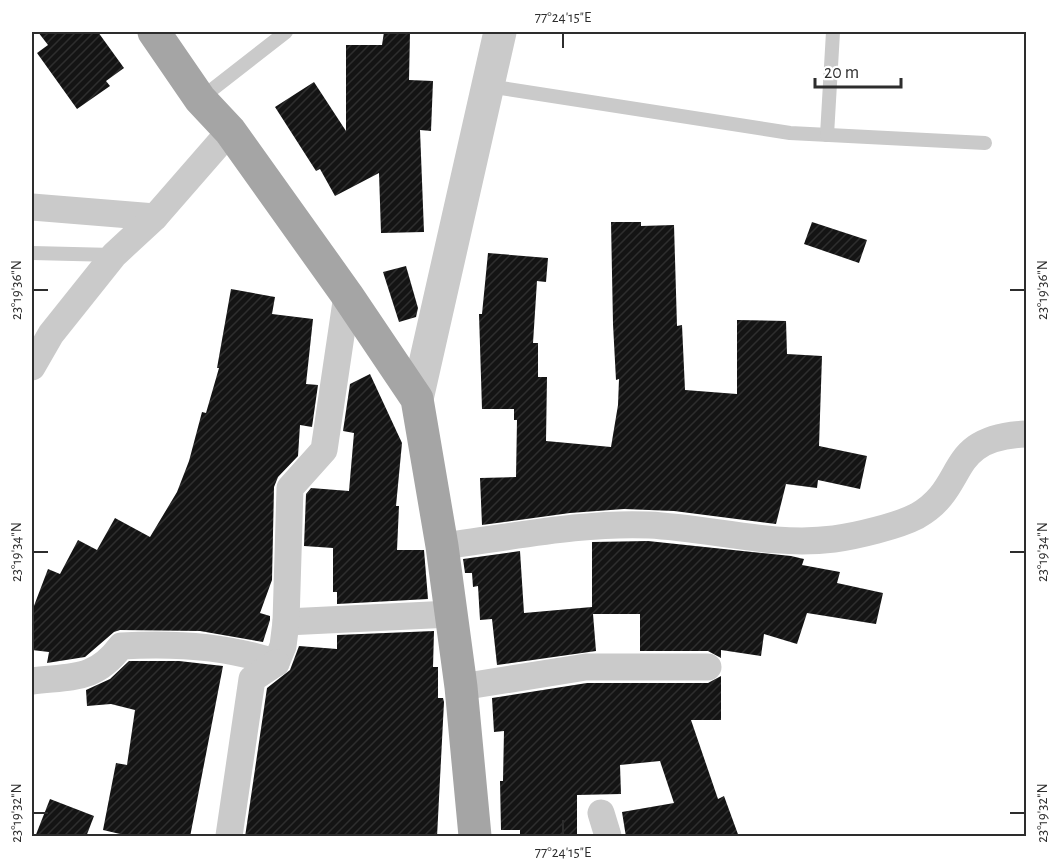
<svg xmlns="http://www.w3.org/2000/svg" width="1058" height="868" font-family="'Alegreya Sans',sans-serif">
<style>
.building{fill:url(#building-hatch)}
.lines{fill:none;stroke-linecap:round;stroke-linejoin:round}
.service{stroke:#cacaca;stroke-width:14}
.minor{stroke:#cacaca;stroke-width:27}
.tertiary{stroke:#cacaca;stroke-width:33}
.primary{stroke:#a5a5a5;stroke-width:33}
.ticks{fill:none;stroke:#2d2d2d;stroke-width:2}
.neatline{fill:none;stroke:#2d2d2d;stroke-width:2}
.ticks-label{font-size:15px;text-anchor:middle;fill:#2d2d2d}
</style>
<defs>
<pattern id="building-hatch" width="6" height="6" patternUnits="userSpaceOnUse" patternTransform="scale(1.5)"><rect width="6" height="6" fill="#141414"/><path d="M-1 1l2-2M0 6l6-6M5 7l2-2" fill="none" stroke="#2e2e2e"/></pattern>
</defs>
<rect width="100%" height="100%" fill="#fff"/>
<!-- building -->
<g class="building">
<polygon points="38,32 98,32 124,68 106,81 110,86 77,109 37,53 48,45"/>
<polygon points="384,32 410,32 409,80 433,81 431,131 420,130 424,232 381,233 379,173 335,196 320,169 316,171 275,107 314,82 346,131 346,45 382,45"/>
<polygon points="611,222 641,222 641,226 674,225 677,326 682,325 685,390 737,394 737,320 786,321 787,354 822,356 819,446 867,456 860,489 818,480 817,488 786,484 776,524 674,511 624,509 570,513 482,525 480,478 516,477 517,420 514,420 514,409 482,409 479,314 482,314 488,253 548,258 546,282 537,281 533,343 538,343 538,377 547,377 546,441 611,447 618,405 619,379 616,380 613,324"/>
<polygon points="812,222 867,240 859,263 804,244"/>
<polygon points="406,266 418,308 416,317 399,322 383,272"/>
<polygon points="231,289 275,297 272,314 313,319 306,384 318,385 312,427 300,425 298,456 278,477 274,487 272,580 260,613 270,616 270,620 263,642 200,631 120,630 114,632 85,657 47,663 49,652 32,650 32,611 48,569 60,574 78,540 97,550 115,518 150,537 177,492 189,461 202,412 206,413 219,368 217,368"/>
<polygon points="370,374 402,443 396,506 399,506 397,550 424,550 428,599 337,604 337,592 333,592 333,548 304,546 306,494 311,488 349,491 354,433 343,431 350,384"/>
<polygon points="648,541 791,556 804,559 802,565 840,572 837,583 883,593 876,624 807,613 797,644 764,634 761,656 721,650 721,658 708,651 640,651 640,614 593,614 596,651 497,665 492,619 480,620 478,586 473,587 472,573 465,573 463,559 520,551 524,613 592,607 592,542"/>
<polygon points="434,631 433,667 438,667 438,698 443,698 444,702 437,837 245,837 267,688 290,670 299,646 337,649 337,635"/>
<polygon points="129,661 179,661 223,666 190,837 133,837 103,830 116,763 127,765 135,710 111,704 87,706 86,690 110,679"/>
<polygon points="721,676 721,720 691,720 718,799 724,796 739,837 626,837 622,812 674,803 660,761 620,765 621,794 577,795 577,837 520,837 520,830 501,830 500,781 503,781 504,731 494,732 492,698 587,683 708,683"/>
<polygon points="50,799 94,816 86,837 35,837"/>
</g>
<g class="lines">
<!-- service -->
<g class="service">
<polyline points="488,86 790,133 985,143"/>
<polyline points="200,99 286,32"/>
<polyline points="827,135 833,32"/>
<polyline points="32,253 114,255"/>
</g>
<!-- minor -->
<g class="minor">
<polyline points="32,207 155,217"/>
<polyline points="32,367 51,334 114,255 155,217 230,131"/>
<path d="M442 546C508 538 582 522 649 525 710 528 772 547 834 539 856 536 898 526 917 516 970 486 943 438 1026 434"/>
<polyline points="286,622 451,614"/>
<path d="M32 681C72 676 95 681 121 646 171 643 228 646 276 663L283 646 286 622 290 488 324 450 347 295"/>
<polyline points="461,687 586,667 708,667"/>
<polyline points="601,813 608,836"/>
<polyline points="229,836 252,679 276,663"/>
</g>
<!-- tertiary -->
<polyline class="tertiary" points="417,399 500,32"/>
<!-- primary -->
<polyline class="primary" points="154,32 200,99 230,131 347,295 417,399 442,546 461,687 475,836"/>
</g>
<!-- ticks -->
<path class="ticks" d="M563 33V48M33 290H48M1010 290H1025M33 552H48M1010 552H1025M33 813H48M1010 813H1025M563 820V835"/>
<!-- border -->
<rect width="1058" height="868" fill="none" stroke="#ffffff" stroke-width="66"/>
<!-- scale -->
<path d="M815 78v9h86v-9" fill="none" stroke="#2d2d2d" stroke-width="3"/>
<text x="824" y="78" font-size="18" fill="#2d2d2d" stroke="#ffffff" stroke-width="4.5" paint-order="stroke">20 m</text>
<rect x="33" y="33" width="992" height="802" class="neatline"/>
<g class="ticks-label">
<text x="563" y="22">77°24'15"E</text>
<text transform="translate(16 290) rotate(-90)" y="5">23°19'36"N</text>
<text transform="translate(1042 290) rotate(-90)" y="5">23°19'36"N</text>
<text transform="translate(16 552) rotate(-90)" y="5">23°19'34"N</text>
<text transform="translate(1042 552) rotate(-90)" y="5">23°19'34"N</text>
<text transform="translate(16 813) rotate(-90)" y="5">23°19'32"N</text>
<text transform="translate(1042 813) rotate(-90)" y="5">23°19'32"N</text>
<text x="563" y="857">77°24'15"E</text>
</g>
</svg>
